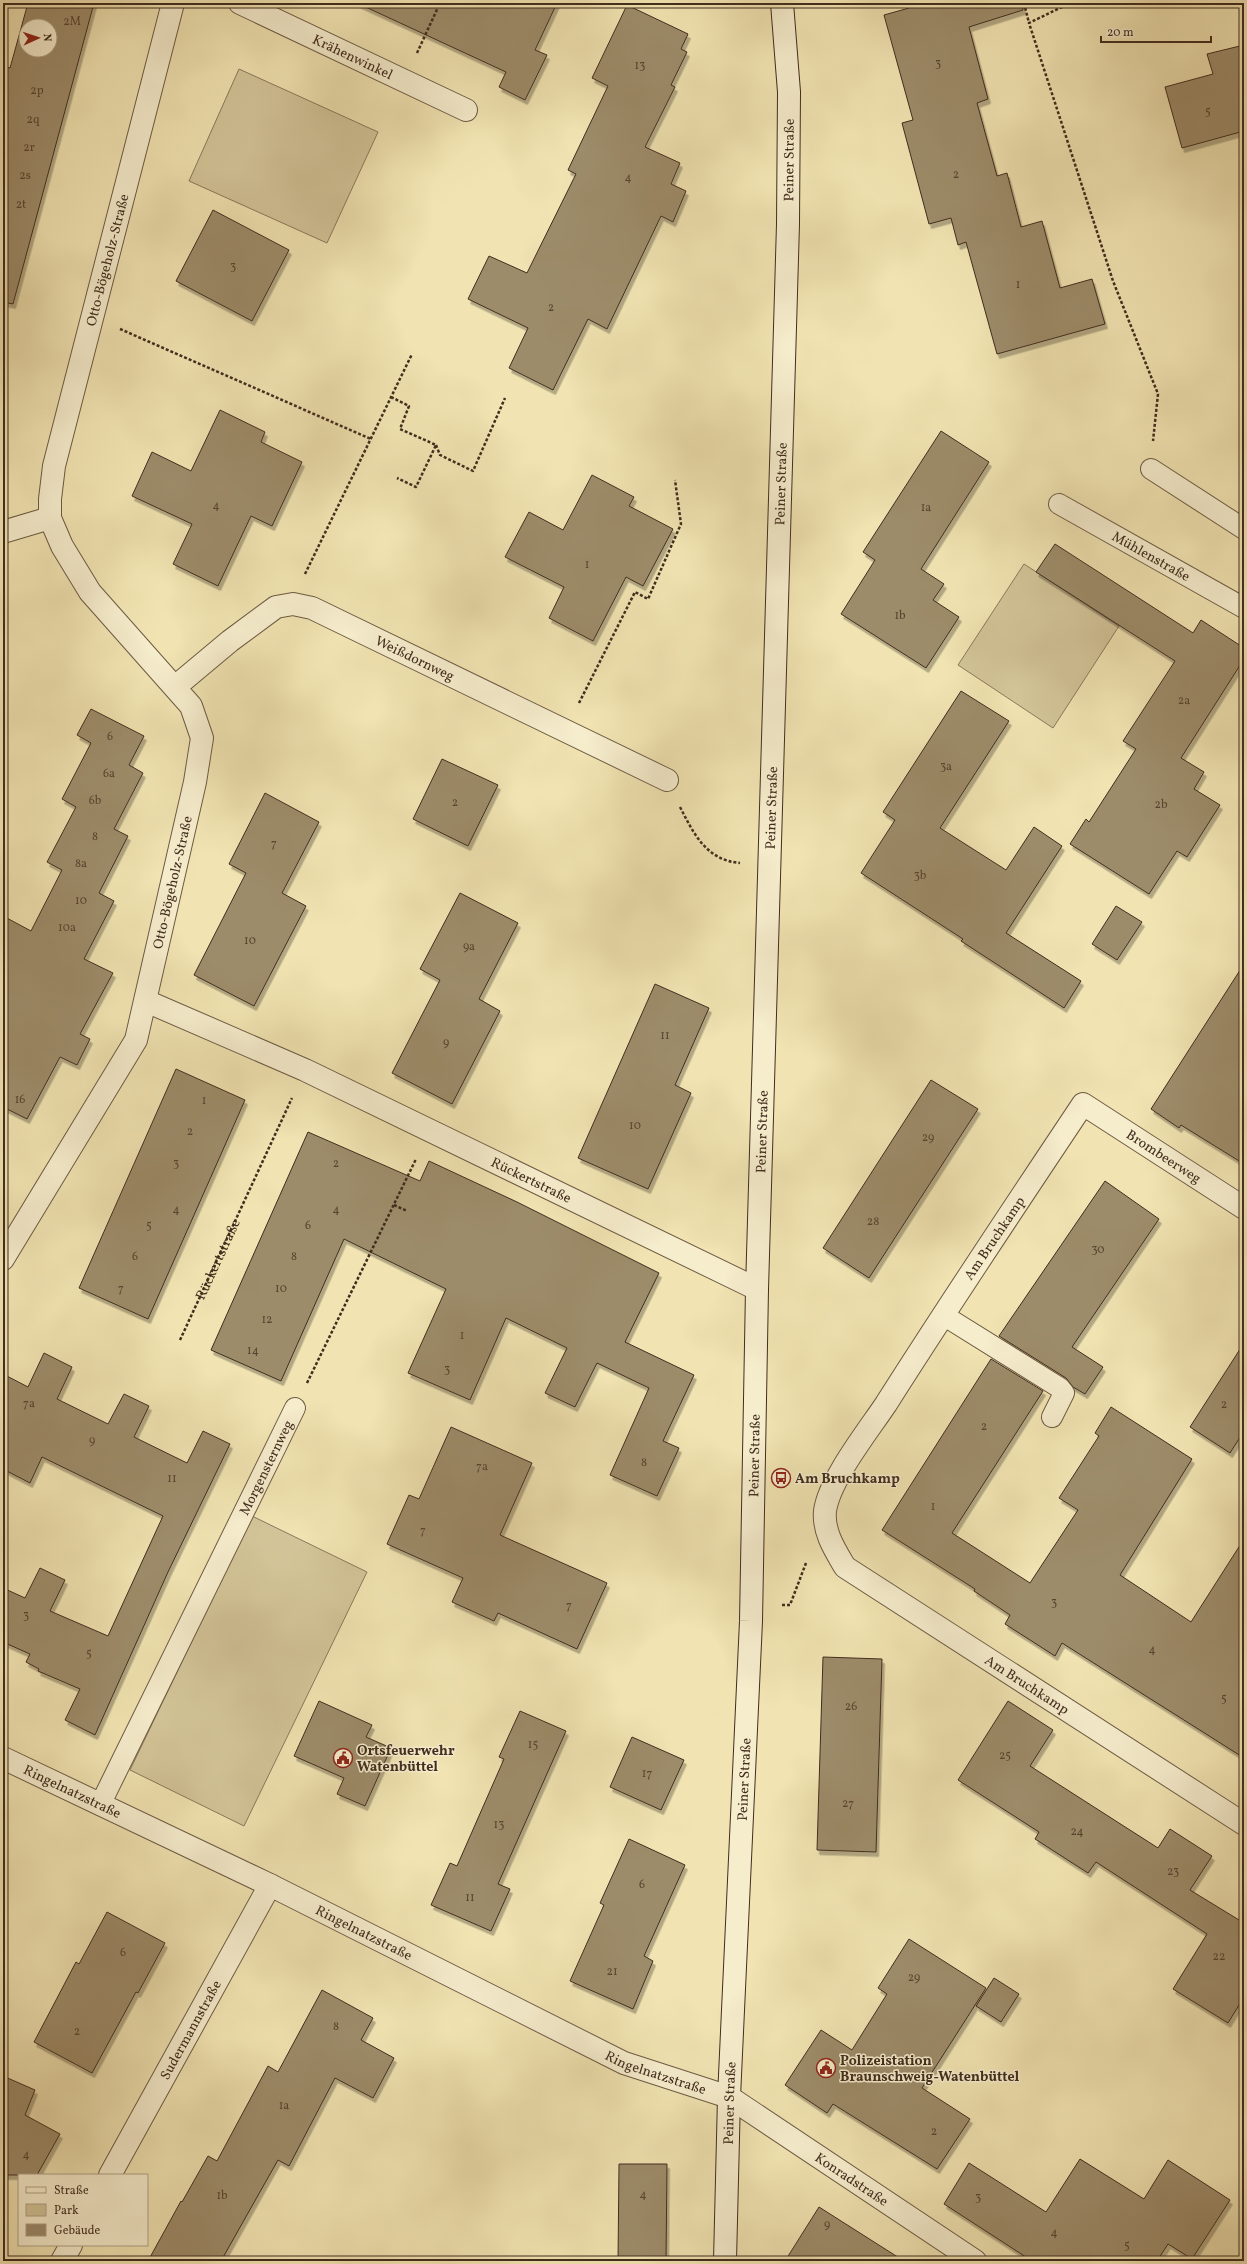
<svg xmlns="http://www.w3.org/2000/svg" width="1247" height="2264" font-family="Vollkorn,serif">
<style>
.green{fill:#d3c599;stroke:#8a795c}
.building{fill:#9d8c6b;stroke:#412d1e;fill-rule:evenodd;filter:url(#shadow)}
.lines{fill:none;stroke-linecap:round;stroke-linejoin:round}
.service-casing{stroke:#6d5b43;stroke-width:22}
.minor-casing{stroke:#6d5b43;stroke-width:24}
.secondary-casing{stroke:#412d1e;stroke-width:24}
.path{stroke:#412d1e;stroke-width:2.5;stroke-dasharray:3 2;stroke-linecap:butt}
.service{stroke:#f6edcd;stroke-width:20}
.minor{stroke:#f6edcd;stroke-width:22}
.secondary{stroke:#f6edcd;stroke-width:22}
.labels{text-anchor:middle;stroke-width:3;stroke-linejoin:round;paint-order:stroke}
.number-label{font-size:12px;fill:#584531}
.street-label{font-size:14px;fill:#412d1e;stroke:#f6edcd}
.poi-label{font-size:14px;font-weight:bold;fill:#412d1e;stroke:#f6edcd;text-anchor:start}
</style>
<defs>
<filter id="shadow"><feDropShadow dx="2.5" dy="4.5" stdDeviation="0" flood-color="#0004"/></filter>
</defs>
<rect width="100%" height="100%" fill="#f1e4b2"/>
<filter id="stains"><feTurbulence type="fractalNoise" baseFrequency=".005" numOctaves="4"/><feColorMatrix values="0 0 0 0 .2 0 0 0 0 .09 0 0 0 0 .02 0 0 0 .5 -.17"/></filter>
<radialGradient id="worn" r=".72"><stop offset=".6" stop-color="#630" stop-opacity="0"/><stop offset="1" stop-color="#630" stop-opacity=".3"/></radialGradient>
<!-- green -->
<g class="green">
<polygon points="239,69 378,132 327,243 189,181"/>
<polygon points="1024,564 1119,626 1053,728 958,665"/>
<polygon points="252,1516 367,1572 244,1826 130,1770"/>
</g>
<!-- building -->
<g class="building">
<path d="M28 3H94L13 304 3 302V66L10 68ZM26 26H50V50H26Z"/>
<polygon points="357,3 557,3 535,50 547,55 525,100 499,87 506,72"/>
<polygon points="908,3 1022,3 1023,10 969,27 988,99 977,103 997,176 1007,173 1021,227 1042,221 1060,288 1092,279 1105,324 997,354 966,242 958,245 951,218 929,224 902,123 913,120 884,15 909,8"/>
<polygon points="627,5 688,34 681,49 687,52 671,85 675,87 645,147 680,163 671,184 686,191 673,222 661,216 607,329 588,319 553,390 509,368 528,328 468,299 489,256 527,273 576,174 568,170 608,86 592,78"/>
<polygon points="1244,45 1244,131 1182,148 1165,87 1213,74 1207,54"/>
<polygon points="213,210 289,250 252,321 176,281"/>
<polygon points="220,410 265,432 261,442 302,462 272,526 251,516 218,586 173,564 192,524 132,496 152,452 191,471"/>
<polygon points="941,431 989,462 921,569 944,584 933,600 959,617 926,668 841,614 875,560 863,552"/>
<polygon points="592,475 634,497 629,506 673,529 643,586 626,577 593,641 549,618 564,587 505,557 529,512 563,530"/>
<polygon points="1055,544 1193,633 1201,620 1244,648 1244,659 1181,758 1204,772 1194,789 1220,805 1187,857 1177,851 1149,894 1070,844 1086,819 1089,822 1136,749 1123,741 1175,661 1036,572"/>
<polygon points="961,691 1009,721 940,828 1006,870 1034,827 1062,846 1006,933 1081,981 1064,1008 961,941 963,939 861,873 895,820 883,812"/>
<polygon points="91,709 144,736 129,765 143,773 114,829 128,836 99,893 114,901 84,959 113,973 80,1034 90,1039 77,1065 60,1057 27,1119 3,1107 3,916 31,931 62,870 47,862 76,807 62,799 91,743 77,735"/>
<polygon points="442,759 498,785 468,846 413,819"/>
<polygon points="265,793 319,822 282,893 306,906 254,1006 194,975 246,873 229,864"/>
<polygon points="460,893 518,923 479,999 500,1011 452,1104 392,1073 440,980 420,969"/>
<polygon points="1116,906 1142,922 1117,960 1092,944"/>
<polygon points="1244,964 1244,1164 1181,1125 1179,1128 1151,1109"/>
<polygon points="655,984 709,1008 675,1085 691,1093 648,1189 578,1158"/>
<polygon points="176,1069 245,1100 148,1319 79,1288"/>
<polygon points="931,1080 978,1109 869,1278 823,1248"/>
<polygon points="308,1132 420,1181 429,1161 517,1202 659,1273 625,1342 694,1375 663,1441 679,1448 657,1496 610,1475 649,1388 597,1363 575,1407 545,1393 567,1348 506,1318 470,1400 408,1373 446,1289 344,1239 281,1381 211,1350"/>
<polygon points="1105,1181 1159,1219 1072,1347 1103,1367 1085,1394 1073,1387 1066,1378 999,1336"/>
<polygon points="1244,1343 1244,1431 1230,1453 1190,1427"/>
<polygon points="44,1353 72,1367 57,1399 108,1424 124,1394 149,1406 134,1437 187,1463 203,1431 230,1444 168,1572 95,1735 65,1720 80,1689 38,1671 39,1669 26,1662 30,1654 3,1642 3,1588 25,1598 40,1568 65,1580 50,1611 108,1636 163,1516 42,1457 30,1483 3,1469 3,1374 28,1387"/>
<polygon points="991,1359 1043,1391 952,1533 1030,1583 1078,1510 1059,1498 1099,1436 1095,1433 1111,1407 1192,1459 1120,1575 1191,1622 1244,1539 1244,1758 1062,1643 1055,1656 1005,1624 1010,1615 974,1591 975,1589 882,1530"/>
<polygon points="451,1427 532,1463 500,1535 607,1583 577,1649 498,1613 494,1621 452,1602 463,1578 387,1544 409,1495 419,1499"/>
<polygon points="823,1657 882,1659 876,1852 817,1850"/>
<polygon points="319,1701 372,1725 366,1737 391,1748 365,1806 337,1794 344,1778 294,1756"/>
<polygon points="1008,1701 1053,1730 1030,1766 1158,1848 1170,1829 1212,1856 1190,1890 1244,1923 1244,1997 1228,2023 1173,1989 1207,1934 1096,1862 1088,1873 1035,1839 1039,1832 958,1780"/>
<polygon points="520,1711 566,1731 498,1884 510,1889 491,1931 431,1905 450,1863 457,1866 504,1759 499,1757"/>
<polygon points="632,1737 684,1760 661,1810 610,1787"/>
<polygon points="629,1839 685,1865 644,1956 653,1961 633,2009 570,1981 604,1905 600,1903"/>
<polygon points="107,1912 165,1943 138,1993 136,1992 92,2073 34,2042 76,1962 79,1964"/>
<polygon points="909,1939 986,1988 922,2088 970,2119 937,2169 833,2104 827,2113 785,2085 821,2030 852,2050 887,1994 878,1988"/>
<polygon points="994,1978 1019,1994 1001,2022 976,2006"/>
<polygon points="322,1990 373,2018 361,2040 394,2058 373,2098 335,2078 289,2166 278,2160 221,2261 148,2261 181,2201 182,2202 208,2156 217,2161 268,2066 278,2072"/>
<polygon points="3,2076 35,2090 25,2115 60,2134 37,2175 3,2175"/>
<polygon points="1080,2159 1144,2199 1168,2160 1230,2200 1192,2259 1168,2244 1157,2261 1032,2261 944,2204 969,2163 1046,2212"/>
<polygon points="619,2164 667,2164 666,2261 618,2261"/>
<polygon points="819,2207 904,2261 785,2261"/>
</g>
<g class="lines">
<!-- service casing -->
<g class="service-casing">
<g id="service">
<polyline points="1151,469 1244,529"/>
<path id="s2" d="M1059 504 1244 608"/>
<polyline points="943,1315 1060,1388 1064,1393 1052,1417"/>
<path id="s3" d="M100 1805 295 1408"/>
</g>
</g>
<!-- minor casing -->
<g class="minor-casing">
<g id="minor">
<path id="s4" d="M240 3 466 110"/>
<polyline points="3,532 50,518"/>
<path id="s5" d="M175 687 230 641 276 607 293 604 312 608 667 780"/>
<path id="s6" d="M146 1001 305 1070 757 1289"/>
<path id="s7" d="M1244 1208 1083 1104C1017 1203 950 1303 886 1404 868 1431 829 1480 825 1511 823 1532 835 1550 845 1567L1244 1824"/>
<path id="s8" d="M3 1259 136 1040 195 782 202 738 191 706 90 592 62 546 50 518V499L54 466 173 3"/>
<path id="s9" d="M3 1758 270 1885 624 2063 729 2097 975 2261"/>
<path id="s10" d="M110 2175 270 1885"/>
<polyline points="62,2261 71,2245"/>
</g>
</g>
<!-- secondary casing -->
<g class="secondary-casing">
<g id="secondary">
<path id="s11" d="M725 2261 729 2097 751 1621 757 1289 788 224 789 92 782 3"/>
</g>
</g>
<!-- path -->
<g class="path">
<polyline points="1024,3 1029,23"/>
<polyline points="1065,3 1064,6 1029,23 1113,281 1158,394 1153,441"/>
<polyline points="417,53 440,3"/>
<polyline points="120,329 371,439"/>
<polyline points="391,397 409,406 400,429 436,445 416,487 397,478"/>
<polyline points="436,445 440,455 473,471 505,398"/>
<polyline points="305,574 412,354"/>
<polyline points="579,703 635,592 648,599 681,524 675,480"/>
<path d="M680 807C694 834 706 860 740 863"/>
<polyline points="394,1205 407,1211"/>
<path id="s1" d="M180 1340 292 1098"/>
<polyline points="307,1383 416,1159"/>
<polyline points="782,1605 790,1605 806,1563"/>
</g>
<!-- service -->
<use href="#service" class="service"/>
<!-- minor -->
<use href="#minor" class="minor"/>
<!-- secondary -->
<use href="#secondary" class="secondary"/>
</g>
<!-- icons -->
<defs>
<g id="bus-ring" transform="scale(1)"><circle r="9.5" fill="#f6edcd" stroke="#8f2418" stroke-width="1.5"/><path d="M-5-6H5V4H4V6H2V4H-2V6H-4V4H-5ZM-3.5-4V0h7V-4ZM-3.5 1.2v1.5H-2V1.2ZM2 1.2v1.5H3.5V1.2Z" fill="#8f2418"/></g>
<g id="civic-ring" transform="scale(1)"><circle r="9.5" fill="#f6edcd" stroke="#8f2418" stroke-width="1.5"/><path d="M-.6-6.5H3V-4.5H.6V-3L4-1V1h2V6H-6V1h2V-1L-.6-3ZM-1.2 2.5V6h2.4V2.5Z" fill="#8f2418"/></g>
</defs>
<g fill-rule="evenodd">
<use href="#bus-ring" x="781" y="1478"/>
<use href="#civic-ring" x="343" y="1758"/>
<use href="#civic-ring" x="826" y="2068"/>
</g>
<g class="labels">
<!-- number labels -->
<g class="number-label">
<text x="72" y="25">2M</text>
<text x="938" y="67">3</text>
<text x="640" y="69">13</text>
<text x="37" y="94">2p</text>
<text x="1208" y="115">5</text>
<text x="33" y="123">2q</text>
<text x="29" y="151">2r</text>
<text x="956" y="178">2</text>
<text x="25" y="179">2s</text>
<text x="628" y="181">4</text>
<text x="21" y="208">2t</text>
<text x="233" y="270">3</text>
<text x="1018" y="288">1</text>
<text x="551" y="311">2</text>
<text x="216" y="509">4</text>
<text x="926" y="511">1a</text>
<text x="587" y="568">1</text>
<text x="900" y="619">1b</text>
<text x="1184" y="704">2a</text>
<text x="110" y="740">6</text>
<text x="946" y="770">3a</text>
<text x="109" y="777">6a</text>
<text x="95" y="804">6b</text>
<text x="455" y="806">2</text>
<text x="1161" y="808">2b</text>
<text x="95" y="840">8</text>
<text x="274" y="847">7</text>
<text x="81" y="867">8a</text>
<text x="920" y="879">3b</text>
<text x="81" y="904">10</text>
<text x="67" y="931">10a</text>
<text x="250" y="944">10</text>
<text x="469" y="950">9a</text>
<text x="665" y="1039">11</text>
<text x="446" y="1046">9</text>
<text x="20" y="1103">16</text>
<text x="204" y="1104">1</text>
<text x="635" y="1129">10</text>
<text x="190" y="1135">2</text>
<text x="928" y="1141">29</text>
<text x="176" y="1167">3</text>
<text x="336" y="1167">2</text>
<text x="176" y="1213">4</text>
<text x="336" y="1213">4</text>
<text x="873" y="1225">28</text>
<text x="149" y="1229">5</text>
<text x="308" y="1229">6</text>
<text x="1098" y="1253">30</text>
<text x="135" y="1260">6</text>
<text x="294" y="1260">8</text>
<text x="121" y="1292">7</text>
<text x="281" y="1292">10</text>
<text x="267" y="1323">12</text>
<text x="462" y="1339">1</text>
<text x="253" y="1354">14</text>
<text x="447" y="1373">3</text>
<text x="29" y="1407">7a</text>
<text x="1224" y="1408">2</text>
<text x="984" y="1430">2</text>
<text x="92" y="1444">9</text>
<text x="644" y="1466">8</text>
<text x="482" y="1470">7a</text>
<text x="172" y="1482">11</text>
<text x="933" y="1510">1</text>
<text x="423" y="1534">7</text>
<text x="1054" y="1606">3</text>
<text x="569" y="1609">7</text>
<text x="26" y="1619">3</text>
<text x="1152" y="1653">4</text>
<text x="89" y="1657">5</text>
<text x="1224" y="1702">5</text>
<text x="851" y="1710">26</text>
<text x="533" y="1748">15</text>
<text x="1005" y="1759">25</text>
<text x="647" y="1777">17</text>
<text x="848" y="1807">27</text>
<text x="499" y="1828">13</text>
<text x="1077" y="1835">24</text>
<text x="1173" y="1875">23</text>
<text x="642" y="1888">6</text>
<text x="470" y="1901">11</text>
<text x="123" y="1956">6</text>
<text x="1219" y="1960">22</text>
<text x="612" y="1975">21</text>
<text x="914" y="1981">29</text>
<text x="336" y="2030">8</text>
<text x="77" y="2035">2</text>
<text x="284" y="2109">1a</text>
<text x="934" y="2135">2</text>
<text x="26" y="2158">4</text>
<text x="643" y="2198">4</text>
<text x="222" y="2199">1b</text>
<text x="978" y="2201">3</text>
<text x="827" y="2228">9</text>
<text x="1054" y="2236">4</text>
<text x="1127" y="2249">5</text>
</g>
<!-- street labels -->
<g class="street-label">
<text dy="5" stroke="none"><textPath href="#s4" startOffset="125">Krähenwinkel</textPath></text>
<text dy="5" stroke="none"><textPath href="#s11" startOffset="2102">Peiner Straße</textPath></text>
<text dy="5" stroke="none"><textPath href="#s8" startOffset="1101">Otto-Bögeholz-Straße</textPath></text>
<text dy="5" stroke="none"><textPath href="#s11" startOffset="1778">Peiner Straße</textPath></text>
<text dy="5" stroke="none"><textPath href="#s2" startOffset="106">Mühlenstraße</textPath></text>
<text dy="5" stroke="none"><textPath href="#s5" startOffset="280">Weißdornweg</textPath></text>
<text dy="5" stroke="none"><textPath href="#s11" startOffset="1454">Peiner Straße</textPath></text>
<text dy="5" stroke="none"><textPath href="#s8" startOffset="418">Otto-Bögeholz-Straße</textPath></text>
<text dy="5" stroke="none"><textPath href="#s11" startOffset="1130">Peiner Straße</textPath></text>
<text transform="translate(1164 1156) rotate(33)" y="5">Brombeerweg</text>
<text dy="5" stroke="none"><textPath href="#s6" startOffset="425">Rückertstraße</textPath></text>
<text transform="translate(994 1238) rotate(-56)" y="5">Am Bruchkamp</text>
<text dy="5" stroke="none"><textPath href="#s1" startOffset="89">Rückertstraße</textPath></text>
<text dy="5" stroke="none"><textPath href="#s11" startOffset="806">Peiner Straße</textPath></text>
<text dy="5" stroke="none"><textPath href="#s3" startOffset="376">Morgensternweg</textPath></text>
<text dy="5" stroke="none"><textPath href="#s7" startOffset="952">Am Bruchkamp</textPath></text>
<text dy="5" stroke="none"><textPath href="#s11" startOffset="482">Peiner Straße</textPath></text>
<text dy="5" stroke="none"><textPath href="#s9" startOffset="77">Ringelnatzstraße</textPath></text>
<text dy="5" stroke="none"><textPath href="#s9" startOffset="401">Ringelnatzstraße</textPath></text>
<text dy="5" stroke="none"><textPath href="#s10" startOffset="166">Sudermannstraße</textPath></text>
<text dy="5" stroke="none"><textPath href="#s9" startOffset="725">Ringelnatzstraße</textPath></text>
<text dy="5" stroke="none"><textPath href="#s11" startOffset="158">Peiner Straße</textPath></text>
<text dy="5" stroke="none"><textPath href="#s9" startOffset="950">Konradstraße</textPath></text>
</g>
<!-- poi labels -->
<g class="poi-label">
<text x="795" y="1483">Am Bruchkamp</text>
<text x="357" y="1755">Ortsfeuerwehr<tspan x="357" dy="16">Watenbüttel</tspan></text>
<text x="840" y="2065">Polizeistation<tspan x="840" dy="16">Braunschweig-Watenbüttel</tspan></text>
</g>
</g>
<!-- margin -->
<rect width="1247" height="2264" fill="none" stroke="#f1e4b2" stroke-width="16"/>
<rect x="4" y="4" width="1239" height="2256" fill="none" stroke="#412d1e" stroke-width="2"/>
<rect x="8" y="8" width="1231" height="2248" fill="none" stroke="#412d1e"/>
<!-- legend -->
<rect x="18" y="2174" width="130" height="72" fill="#f6edcd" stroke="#aea087"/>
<rect x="26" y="2187" width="20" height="6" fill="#f6edcd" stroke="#aea087"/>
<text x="54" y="2194" font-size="12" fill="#412d1e">Straße</text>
<rect x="26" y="2204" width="20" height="12" fill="#d3c599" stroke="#aea087"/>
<text x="54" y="2214" font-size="12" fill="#412d1e">Park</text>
<rect x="26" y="2224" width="20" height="12" fill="#9d8c6b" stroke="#aea087"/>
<text x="54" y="2234" font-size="12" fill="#412d1e">Gebäude</text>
<!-- north arrow -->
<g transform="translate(38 38) rotate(87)"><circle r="19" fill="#f6edcd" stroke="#aea087"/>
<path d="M0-3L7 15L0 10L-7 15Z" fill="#8f2418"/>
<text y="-6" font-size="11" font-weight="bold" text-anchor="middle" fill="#412d1e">N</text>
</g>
<!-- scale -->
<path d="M1101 36v6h110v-6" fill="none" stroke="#412d1e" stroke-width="2"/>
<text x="1107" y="36" font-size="12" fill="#412d1e" stroke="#f6edcd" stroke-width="3" paint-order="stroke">20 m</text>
<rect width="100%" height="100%" filter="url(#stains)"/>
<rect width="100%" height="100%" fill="url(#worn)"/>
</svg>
